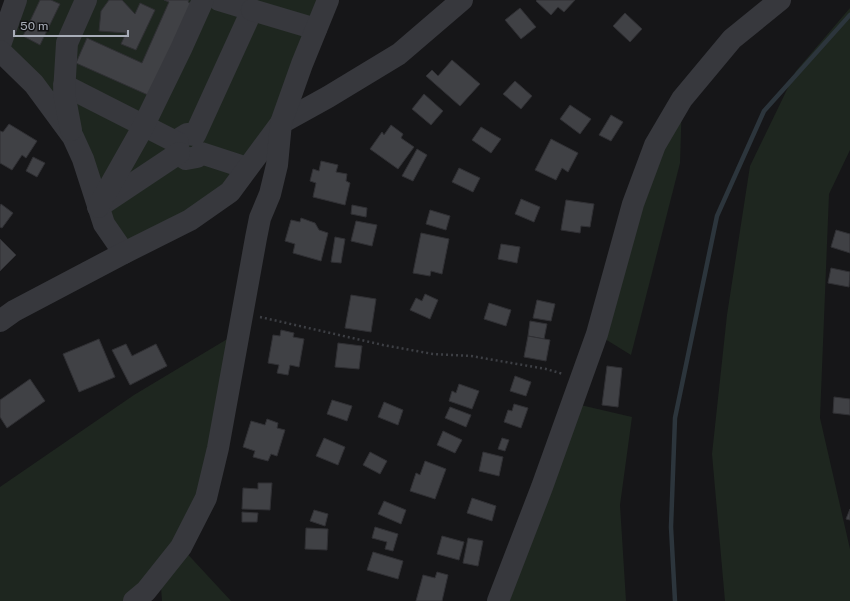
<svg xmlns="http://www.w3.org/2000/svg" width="850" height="601" font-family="'Public Sans',sans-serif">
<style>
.green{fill:#1e261f}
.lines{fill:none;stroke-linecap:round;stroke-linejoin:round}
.stream{stroke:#2c353c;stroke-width:4.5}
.building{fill:#404145;stroke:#303034}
.path{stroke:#3d3f44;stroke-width:2.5;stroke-dasharray:2 3;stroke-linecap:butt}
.minor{stroke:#37383d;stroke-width:22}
</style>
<rect width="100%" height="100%" fill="#161618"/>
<!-- green -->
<g class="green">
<polygon points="16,0 328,0 302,64 232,194 130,257 83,159 0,51"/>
<polygon points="850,8 850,150 829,194 820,418 850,549 850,601 725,601 712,454 727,315 750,166 796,71"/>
<polygon points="682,99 680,163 631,355 597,334"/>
<polygon points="239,332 218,448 181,547 231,601 162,601 160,574 134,601 0,601 0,487 134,395"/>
<polygon points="572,403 632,417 620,505 626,601 498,601"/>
</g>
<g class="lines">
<!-- stream -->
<polyline class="stream" points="675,601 671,527 675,418 717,216 764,111 850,15"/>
</g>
<!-- building -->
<g class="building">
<polygon points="40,0 51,0 60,4 40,45 23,36"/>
<polygon points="109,0 122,0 135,14 140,3 155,10 136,50 121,44 126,33 99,31 101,11"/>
<polygon points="164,0 189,0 188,2 196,6 148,95 76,63 87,38 142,63 169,2"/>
<polygon points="537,0 575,0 564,12 558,7 551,15 536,1"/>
<polygon points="520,8 536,27 521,39 505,20"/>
<polygon points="625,13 642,29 630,42 613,26"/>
<polygon points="452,60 480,84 460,106 426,76 432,70 438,76"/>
<polygon points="515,81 532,96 521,109 503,94"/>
<polygon points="424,94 443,111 431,125 412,109"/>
<polygon points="570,105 591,119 580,134 560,119"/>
<polygon points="611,115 623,122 611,141 599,135"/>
<polygon points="9,124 37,141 26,158 22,155 12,170 0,163 0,131 3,132"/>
<polygon points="391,125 403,134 401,138 414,147 398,169 370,149 382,132 384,135"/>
<polygon points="481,127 501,139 491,153 472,140"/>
<polygon points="551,139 578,153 568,172 562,168 556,180 535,170"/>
<polygon points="417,149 427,155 413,181 402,176"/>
<polygon points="33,157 45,163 37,177 26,171"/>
<polygon points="321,161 338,165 336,172 347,174 346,181 350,183 345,205 313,197 316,183 310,181 313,169 319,171"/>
<polygon points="459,168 480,178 473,192 452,182"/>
<polygon points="521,199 540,207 534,222 515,214"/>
<polygon points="566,200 594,204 590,227 581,226 580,233 561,230"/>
<polygon points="1,204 13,213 2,228 0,227 0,206"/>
<polygon points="352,205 367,208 366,217 351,214"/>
<polygon points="430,210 450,216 446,230 426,224"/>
<polygon points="301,218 315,223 319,230 328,233 321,261 293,253 295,244 285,241 291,220 300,222"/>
<polygon points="356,221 377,225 372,246 351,241"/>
<polygon points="836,230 850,234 850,253 831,247"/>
<polygon points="421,233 449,239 442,274 431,271 430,276 413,273"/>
<polygon points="335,237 345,239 341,263 331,262"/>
<polygon points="0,239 16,255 0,271"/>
<polygon points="501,244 520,247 517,263 498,259"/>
<polygon points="831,268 850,272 849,287 828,283"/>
<polygon points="425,294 438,300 430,319 410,310 416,298 422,301"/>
<polygon points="351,295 376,299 371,332 345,328"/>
<polygon points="537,300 555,304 551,321 533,318"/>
<polygon points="489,303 511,310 506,326 484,319"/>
<polygon points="530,321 547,324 544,339 528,336"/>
<polygon points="281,330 294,333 293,337 304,339 299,367 290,365 288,375 277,373 279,365 268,363 273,335 280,336"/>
<polygon points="528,336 550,340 546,361 524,357"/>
<polygon points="99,339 115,377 79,392 63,354"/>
<polygon points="338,343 362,346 359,369 335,367"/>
<polygon points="126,344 132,356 156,344 167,366 130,385 112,350"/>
<polygon points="607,366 622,368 618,407 602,405"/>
<polygon points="515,376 531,382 526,396 510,391"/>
<polygon points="30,379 45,401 7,428 0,417 0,400"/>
<polygon points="459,384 479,391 472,409 449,401 452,391 456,393"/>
<polygon points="834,397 850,399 850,415 833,413"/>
<polygon points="332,400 352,406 347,421 327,414"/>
<polygon points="384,402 403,410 398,425 378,417"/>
<polygon points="514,404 528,408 521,428 504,422 508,410 512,411"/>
<polygon points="450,407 471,415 466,427 445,418"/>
<polygon points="267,419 278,423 277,428 285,430 277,456 271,454 268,461 253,457 255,451 243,447 251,421 265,425"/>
<polygon points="443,431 462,440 455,453 437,445"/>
<polygon points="324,438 345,447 338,465 316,456"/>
<polygon points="502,438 509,440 505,451 498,449"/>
<polygon points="370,452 387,461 380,474 363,465"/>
<polygon points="483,452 503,457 499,476 479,471"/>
<polygon points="425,461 446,469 435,499 410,491 416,473 420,475"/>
<polygon points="258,483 272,483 270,510 242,509 243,488 258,489"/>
<polygon points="472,498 496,506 492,521 467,513"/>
<polygon points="384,501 406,510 401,524 378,514"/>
<polygon points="850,509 850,520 846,519"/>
<polygon points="314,510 328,514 325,526 310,521"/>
<polygon points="242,512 258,513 257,522 242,522"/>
<polygon points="375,527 398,534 393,551 385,549 387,542 372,538"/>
<polygon points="306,528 328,529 327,550 305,549"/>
<polygon points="442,536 464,542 459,560 437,554"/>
<polygon points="468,538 483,541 478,566 463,563"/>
<polygon points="373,552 403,561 398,579 367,570"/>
<polygon points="437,572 448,575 442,601 416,601 423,575 435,578"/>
</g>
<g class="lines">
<!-- path -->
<polyline class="path" points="260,317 383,345 433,354 471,356 546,369 563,374"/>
<!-- minor -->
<g class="minor">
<polyline points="219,0 252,10 195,135 187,134 179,139 178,147 180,155 186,159 197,157 201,153 247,168"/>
<polyline points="252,10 316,29"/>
<polyline points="0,45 16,0"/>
<polyline points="0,51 34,84 73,137 83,159 104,224 124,253"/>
<polyline points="64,85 178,143"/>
<polyline points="71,130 64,93 67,43 86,0"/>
<polyline points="101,205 179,153"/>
<polyline points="98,207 142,129 181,49 203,0"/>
<polyline points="0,321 14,311 124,253 190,220 230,192 281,123 328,97 399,54 462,0"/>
<polyline points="134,601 146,591 181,547 206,498 218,448 256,238 260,218 270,194 277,165 281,123 302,64 328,0"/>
<polyline points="498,601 542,487 597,334 633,204 655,145 682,99 732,39 780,0"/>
</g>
</g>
<!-- scale -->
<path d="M14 30v6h114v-6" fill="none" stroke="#a8adb8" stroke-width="2"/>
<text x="20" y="30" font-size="12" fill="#a8adb8" stroke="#111113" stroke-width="3" paint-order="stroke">50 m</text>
</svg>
